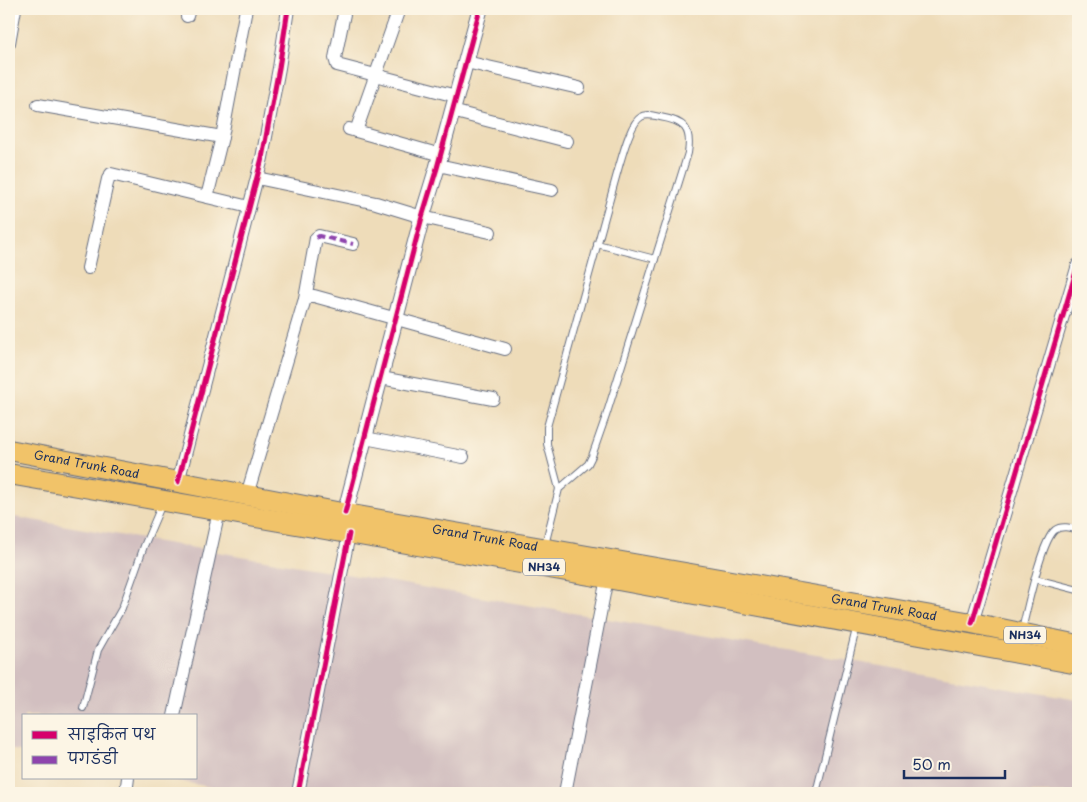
<svg xmlns="http://www.w3.org/2000/svg" width="1087" height="802" font-family="'Playpen Sans','Playpen Sans Deva',sans-serif">
<style>
.industrial{fill:#d2bfc0}
.lines{fill:none;stroke-linecap:round;stroke-linejoin:round}
.service-casing{stroke:#656c7e;stroke-width:8}
.minor-casing{stroke:#656c7e;stroke-width:14}
.tertiary-casing{stroke:#656c7e;stroke-width:17}
.trunk-casing{stroke:#656c7e;stroke-width:22}
.service{stroke:#fff;stroke-width:6}
.minor{stroke:#fff;stroke-width:12}
.tertiary{stroke:#fff;stroke-width:15}
.trunk{stroke:#f1c369;stroke-width:20}
.quiet{stroke:#8e44ad;stroke-width:4;stroke-dasharray:8 4;stroke-linecap:butt}
.cycleway-casing{stroke:#fcf5e5;stroke-width:8}
.cycleway{stroke:#d6006c;stroke-width:5}
.labels{text-anchor:middle;stroke-width:4;stroke-linejoin:round;paint-order:stroke}
.shield{fill:#fcf5e5;stroke:#5e6a86;stroke-width:1}
.shield-label{font-size:11px;font-weight:bold;fill:#1b2f5e}
.street-label{font-size:12px;fill:#1b2f5e;stroke:#fcf5e5}
</style>
<rect width="100%" height="100%" fill="#fcf5e5"/>
<filter id="ink" filterUnits="userSpaceOnUse"><feTurbulence type="fractalNoise" baseFrequency=".02" numOctaves="2"/><feDisplacementMap in="SourceGraphic" scale="10" xChannelSelector="R" yChannelSelector="G"/><feConvolveMatrix kernelMatrix="1 2 1 2 8 2 1 2 1" color-interpolation-filters="sRGB"/></filter>
<filter id="wash" filterUnits="userSpaceOnUse"><feTurbulence type="fractalNoise" baseFrequency=".0096" numOctaves="4" result="noise"/><feDisplacementMap in="SourceGraphic" scale="20" xChannelSelector="R" yChannelSelector="G"/><feGaussianBlur stdDeviation="1.12" result="paint"/><feColorMatrix in="noise" values="0 0 0 0 0 0 0 0 0 0 0 0 0 0 0 0 0 1.4 0 .05"/><feComposite in="paint" operator="in"/></filter>
<g filter="url(#wash)">
<rect width="100%" height="100%" fill="#eedcb9"/>
<!-- industrial -->
<polygon class="industrial" points="9,516 1078,700 1078,793 241,793 163,778 196,778 196,716 24,716 24,752 9,749"/>
</g>
<g filter="url(#ink)">
<g class="lines">
<!-- service casing -->
<g class="service-casing">
<g id="service">
<polyline points="597,244 655,259"/>
<path d="M545 545 559 489 547 444V427L618 170C622 157 630 123 641 117 647 113 654 116 660 117 684 121 692 128 688 153L606 416 592 456 588 464 559 489"/>
<polyline points="1035,579 1078,590"/>
<path d="M1022 630C1027 610 1041 541 1055 530 1062 525 1071 528 1078 530"/>
<polyline points="83,708 98,650 122,608 144,546 162,504"/>
<polyline points="816,793 857,625"/>
</g>
</g>
<!-- minor casing -->
<g class="minor-casing">
<g id="minor">
<polyline points="345,9 335,58 337,65 456,96"/>
<polyline points="187,16 189,9"/>
<polyline points="9,43 15,9"/>
<polyline points="466,62 579,88"/>
<polyline points="38,105 222,137"/>
<polyline points="452,111 567,141"/>
<polyline points="349,129 441,155"/>
<polyline points="356,131 399,9"/>
<polyline points="438,165 552,190"/>
<polyline points="257,178 376,203 422,217 490,232"/>
<polyline points="207,197 222,137 246,9"/>
<polyline points="88,268 108,179 111,174 249,207"/>
<polyline points="305,299 316,238 319,236 353,244"/>
<polyline points="381,378 493,399"/>
<polyline points="365,438 463,457"/>
<polyline points="178,482 262,158 279,68 288,9"/>
<polyline points="247,495 304,302 307,296 314,296 505,349"/>
<polyline points="972,623 1078,265"/>
<polyline points="174,716 219,511"/>
<polyline points="126,793 128,778"/>
<polyline points="298,793 349,534"/>
<polyline points="565,793 607,578"/>
</g>
</g>
<!-- tertiary casing -->
<g class="tertiary-casing">
<polyline id="tertiary" points="345,513 422,217 437,168 480,9"/>
</g>
<!-- trunk casing -->
<g class="trunk-casing">
<g id="trunk">
<path id="s1" d="M9 450 352 515 972 623 1078 645"/>
<polyline points="9,474 607,578 1078,664"/>
</g>
</g>
<!-- service -->
<use href="#service" class="service"/>
<!-- minor -->
<use href="#minor" class="minor"/>
<!-- tertiary -->
<use href="#tertiary" class="tertiary"/>
<!-- trunk -->
<use href="#trunk" class="trunk"/>
<!-- quiet -->
<polyline class="quiet" points="316,238 319,236 353,244"/>
<!-- cycleway casing -->
<g class="cycleway-casing">
<g id="cycleway">
<polyline points="178,482 262,158 279,68 288,9"/>
<polyline points="345,513 422,217 437,168 480,9"/>
<polyline points="972,623 1078,265"/>
<polyline points="298,793 349,534"/>
</g>
</g>
<!-- cycleway -->
<use href="#cycleway" class="cycleway"/>
</g>
</g>
<g class="labels">
<!-- shield labels -->
<g class="shield">
<rect x="523" y="558.5" width="42" height="17" rx="4"/>
<rect x="1004" y="626.5" width="42" height="17" rx="4"/>
</g>
<g class="shield-label">
<text x="544" y="571">NH34</text>
<text x="1025" y="639">NH34</text>
</g>
<!-- street labels -->
<g class="street-label">
<text dy="4" stroke="none"><textPath href="#s1" startOffset="79">Grand Trunk Road</textPath></text>
<text dy="4" stroke="none"><textPath href="#s1" startOffset="484">Grand Trunk Road</textPath></text>
<text dy="4" stroke="none"><textPath href="#s1" startOffset="889">Grand Trunk Road</textPath></text>
</g>
</g>
<!-- margin -->
<rect width="1087" height="802" fill="none" stroke="#fcf5e5" stroke-width="30"/>
<!-- legend -->
<rect x="22" y="714" width="175" height="65" fill="#fcf5e5" stroke="#a2a6af"/>
<rect x="32" y="731" width="25" height="8" fill="#d6006c" stroke="#a2a6af"/>
<text x="68" y="740" font-size="15" fill="#1b2f5e">साइकिल पथ</text>
<rect x="32" y="756" width="25" height="8" fill="#8e44ad" stroke="#a2a6af"/>
<text x="68" y="764" font-size="15" fill="#1b2f5e">पगडंडी</text>
<!-- scale -->
<path d="M904 770v8h101v-8" fill="none" stroke="#1b2f5e" stroke-width="2.5"/>
<text x="912" y="770" font-size="15" fill="#1b2f5e" stroke="#fcf5e5" stroke-width="4" paint-order="stroke">50 m</text>
</svg>
